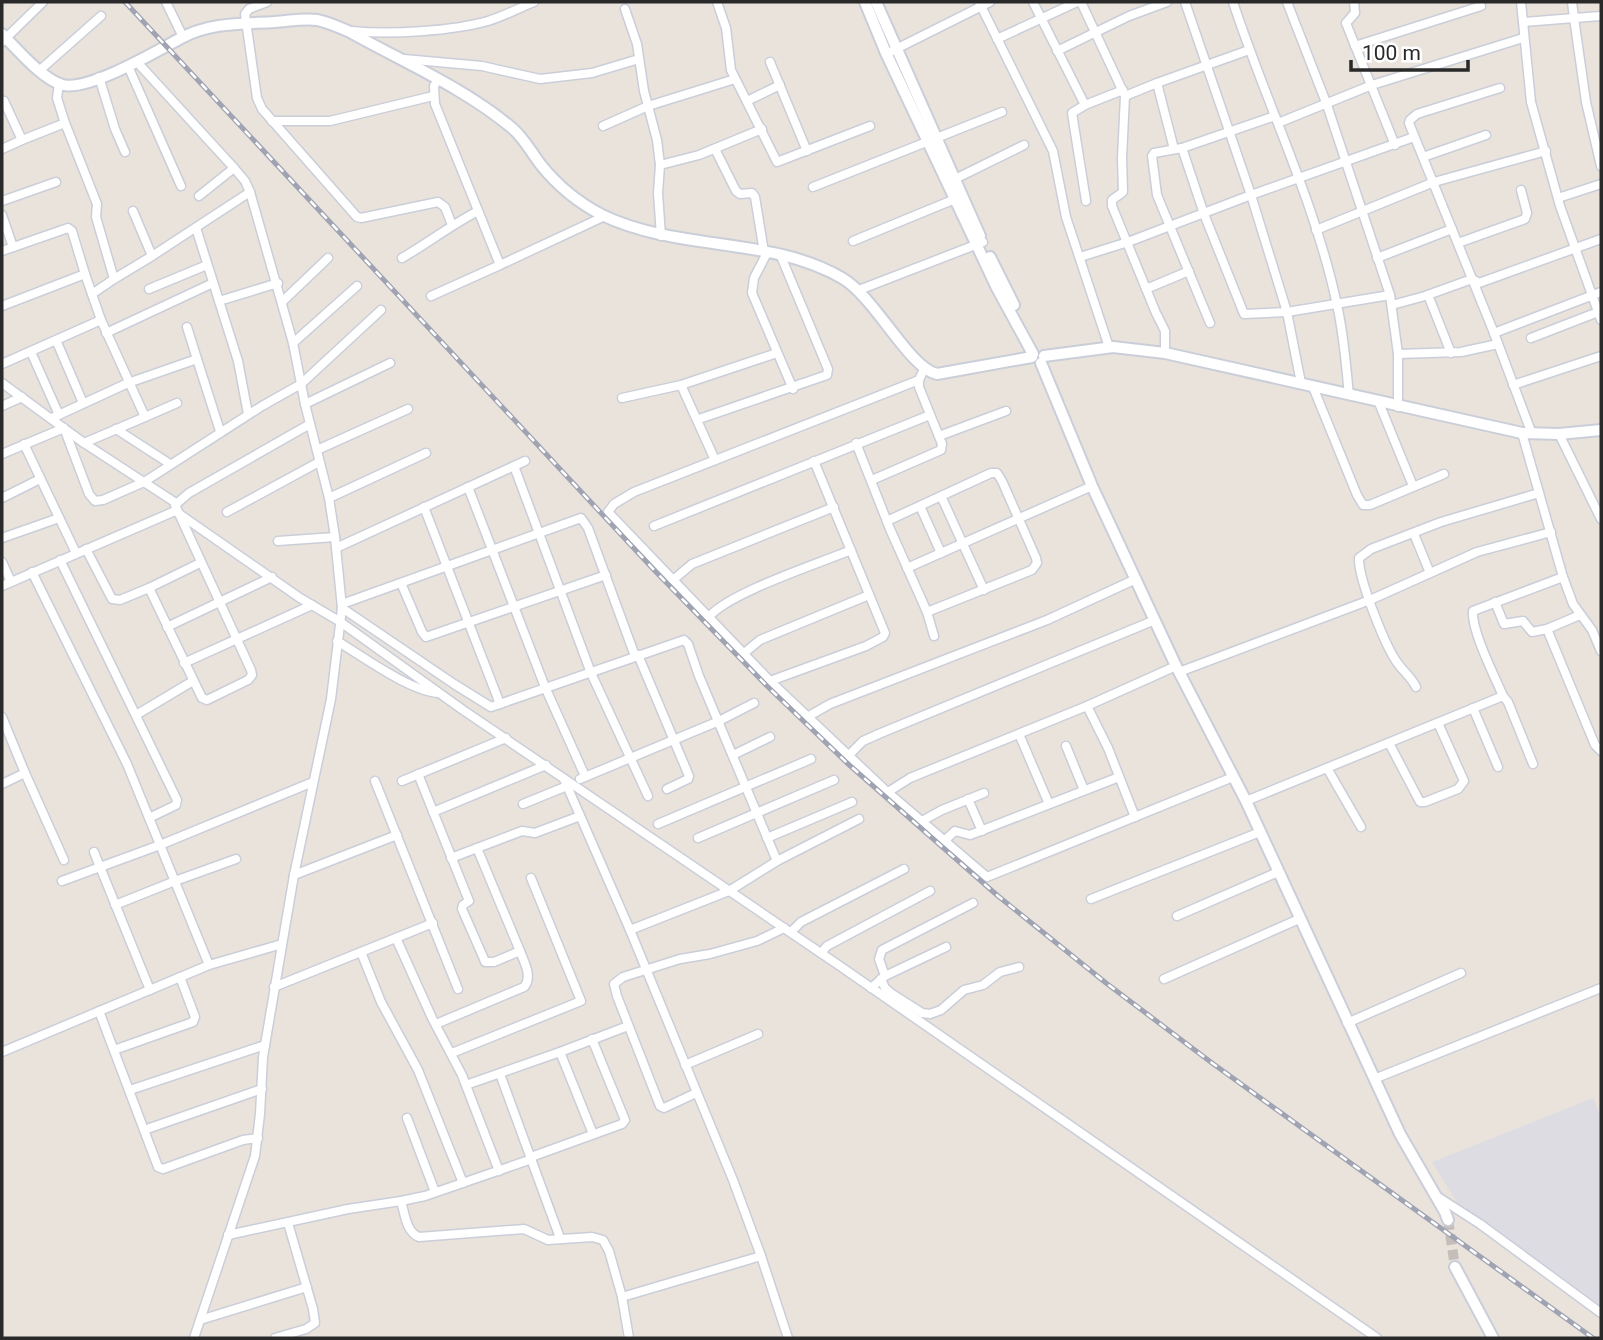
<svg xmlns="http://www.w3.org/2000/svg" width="1603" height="1340" font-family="Roboto,sans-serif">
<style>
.industrial{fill:#dddce3}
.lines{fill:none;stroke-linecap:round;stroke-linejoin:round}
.secondary-tunnel{stroke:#c3beb8;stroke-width:10;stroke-dasharray:10 5;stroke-linecap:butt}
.street-casing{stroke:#caced9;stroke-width:11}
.secondary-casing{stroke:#caced9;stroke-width:14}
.street{stroke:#fff;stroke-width:8}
.secondary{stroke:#fff;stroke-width:10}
.rail-casing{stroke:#9fa3b2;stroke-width:5}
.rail{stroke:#fff;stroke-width:2.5;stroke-dasharray:8;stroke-linecap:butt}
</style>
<rect width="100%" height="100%" fill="#eae3dc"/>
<!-- industrial -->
<polygon class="industrial" points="1593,1098 1601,1116 1601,1313 1467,1219 1432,1162"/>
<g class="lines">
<!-- secondary-tunnel -->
<polyline class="secondary-tunnel" points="1448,1220 1455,1267"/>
<!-- street casing -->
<g class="street-casing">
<g id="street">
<polyline points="166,2 183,37"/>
<polyline points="267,2 249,9 245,14 257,98 262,109 357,217 361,218 438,202 445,207 452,225"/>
<polyline points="717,2 726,28 731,70 777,162 870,126"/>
<polyline points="979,2 1053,151 1066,217 1109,347"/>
<polyline points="1033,2 1085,105 1123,90"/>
<polyline points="1081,2 1125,96 1122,158 1123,192 1112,200 1112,206 1156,313 1165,331 1165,353"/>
<polyline points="1185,2 1251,195 1287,312 1301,383"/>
<path d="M1233 2C1266 103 1315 201 1337 305 1344 335 1346 366 1349 395"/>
<polyline points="1287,2 1327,105 1390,295 1398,354 1398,407"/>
<polyline points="1354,2 1355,13 1346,23 1395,145"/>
<polyline points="1521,2 1531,102 1560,206 1601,320"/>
<polyline points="1572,2 1574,18 1601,16"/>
<polyline points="625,9 637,44 644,91 657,140 660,165 658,193 661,236"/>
<polyline points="1523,22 1574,18 1586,102 1601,166"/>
<path d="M352 31C390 35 452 31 488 21 504 16 519 8 534 2"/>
<polyline points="997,39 1077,2"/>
<polyline points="2,42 43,2"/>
<polyline points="1355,46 1481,6"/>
<polyline points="892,51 990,2"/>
<polyline points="1057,51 1129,16 1167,2"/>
<polyline points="404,59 482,66 540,79 592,73 639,59"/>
<polyline points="137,62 234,168 245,181 250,192 293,343 305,404 329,498 335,537 342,608 331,699 294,875 263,1057 260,1114 255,1156 194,1338"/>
<polyline points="770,62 807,151"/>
<polyline points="128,66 181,186"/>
<polyline points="40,70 101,16"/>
<polyline points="99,77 115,129 125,152"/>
<polyline points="438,79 434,86 435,104 500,265 605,216"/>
<polyline points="1500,88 1417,114 1410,120 1409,123 1494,333 1532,434"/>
<polyline points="1125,96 1157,83"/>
<polyline points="4,101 22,140 65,123 57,98 59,84"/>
<polyline points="747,101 780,85"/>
<polyline points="1085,105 1072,113 1086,201"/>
<polyline points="272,121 330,121 433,96"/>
<polyline points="65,123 97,204 96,217 114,279 152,256 133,211"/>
<polyline points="1278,123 1372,85 1523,38"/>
<polyline points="603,126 648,106 735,79"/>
<polyline points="1182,148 1204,214 1244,314 1287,312 1390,295"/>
<polyline points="2,149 22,140"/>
<polyline points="715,149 736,191 740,194 752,193 755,197 764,252"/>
<polyline points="1174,149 1157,83 1249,50"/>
<polyline points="1423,157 1486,135"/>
<polyline points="660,165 699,155 762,129"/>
<polyline points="955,179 1024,145"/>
<polyline points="813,187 1002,112"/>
<polyline points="199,196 234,168"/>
<polyline points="1558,198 1601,184"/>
<polyline points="2,201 56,182"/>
<polyline points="2,215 13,247"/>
<polyline points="196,228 238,361 248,414"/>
<polyline points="1316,230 1434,182 1546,151"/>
<polyline points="853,241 960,197"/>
<polyline points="1458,243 1525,219 1527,213 1521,190"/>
<polyline points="2,251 68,228 72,231 85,274"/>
<polyline points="767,253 754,278 752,293 793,389"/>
<polyline points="152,256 250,192"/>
<polyline points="1080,257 1128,242 1251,195 1414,137"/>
<path d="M402 258C428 243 451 225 478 211"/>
<polyline points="1377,258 1452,229"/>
<polyline points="149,289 207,265"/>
<polyline points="1146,289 1189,271"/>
<polyline points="859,290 983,242"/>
<polyline points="92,294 114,279"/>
<polyline points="1428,295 1451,353"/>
<polyline points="431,296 500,265"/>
<polyline points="219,301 278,283"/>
<polyline points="283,301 328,258"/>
<polyline points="1392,305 1425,296 1472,279 1479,283 1601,239"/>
<polyline points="2,306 85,274 101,320"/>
<polyline points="1210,323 1157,195 1152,156 1154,153 1182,148 1275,116"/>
<polyline points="187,327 197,359"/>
<polyline points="106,333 213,283"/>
<polyline points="1494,333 1601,292"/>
<polyline points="1531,338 1598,312"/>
<polyline points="56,340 83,403"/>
<polyline points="293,343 357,286"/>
<polyline points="31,352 59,415"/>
<polyline points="1398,354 1461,352 1498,344"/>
<polyline points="2,364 101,320 145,417 84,443"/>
<polyline points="919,380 634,492 614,504 608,512 770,681 884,789 987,877 1233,777"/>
<polyline points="2,383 84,443 176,503"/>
<polyline points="681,385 715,460"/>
<polyline points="1513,385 1601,356"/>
<polyline points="1313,387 1357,495 1363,505 1370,505 1444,474"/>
<polyline points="622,398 681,385 777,353"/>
<polyline points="1379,403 1413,486"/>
<polyline points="305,404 390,363"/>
<polyline points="2,406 22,397"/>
<polyline points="145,417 177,403"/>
<polyline points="52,418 128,383 197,359 220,431"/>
<polyline points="699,419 827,375 828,369 780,254"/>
<polyline points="116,429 170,464"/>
<polyline points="1559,434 1601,519"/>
<polyline points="939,436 1006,411"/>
<polyline points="856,443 890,529 927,612 934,636"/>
<polyline points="24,444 76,553"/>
<polyline points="317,450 408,409"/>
<polyline points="2,454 64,428 89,494 95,501 103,500 144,482 262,406 301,384 381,310"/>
<polyline points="514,466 591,673 648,796"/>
<polyline points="872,480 941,450 942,444 919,387 919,380 924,369"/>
<polyline points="468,487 545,687 585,776"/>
<polyline points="941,496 984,590"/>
<polyline points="2,498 40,479"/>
<polyline points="329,498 426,453"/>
<polyline points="920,506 941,553"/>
<polyline points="424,507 500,704"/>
<polyline points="175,511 300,598 339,621 463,710 837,964 1377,1338"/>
<polyline points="227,512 319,462"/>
<polyline points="887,521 991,473 997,473 1002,481 1036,558 1037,563 1032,570 927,612"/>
<polyline points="654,526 930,415"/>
<polyline points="1414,534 1430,573"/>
<polyline points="2,538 59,518"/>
<polyline points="278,541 335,537"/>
<polyline points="336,548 525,461"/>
<polyline points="86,549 112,599 120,600 149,588 202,698 207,700 248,680 252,675 251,670 175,505 189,493 310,424"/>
<polyline points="60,560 177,800 176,805 149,818"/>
<polyline points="2,562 11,582"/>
<polyline points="907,568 1092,486"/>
<polyline points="32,572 127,764 209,965"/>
<polyline points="1563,577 1573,604 1592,630 1601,651"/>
<polyline points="673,580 692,564 834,507"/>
<polyline points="401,583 422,632 426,637 606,575"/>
<polyline points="2,586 175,511"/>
<polyline points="149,588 200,563"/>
<polyline points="1495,602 1504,624 1523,621 1532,632 1547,629"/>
<polyline points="342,604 581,518 588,528 635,656"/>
<polyline points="342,608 454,684 491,707 684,640 688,644 699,676 777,861"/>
<polyline points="1580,615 1547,629 1595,745 1601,751"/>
<path d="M708 618C727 593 818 564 851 550"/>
<polyline points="167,627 272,577"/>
<path d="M337 641C365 658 408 690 438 693"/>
<polyline points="743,654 760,640 869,595"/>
<polyline points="638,655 689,776 688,779 667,789"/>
<polyline points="184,663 312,605"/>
<polyline points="1179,672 1370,600 1477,552 1551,532"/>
<polyline points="770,681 866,646 883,637 885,633 814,461"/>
<path d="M1416 687C1411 677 1405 673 1399 665 1386 649 1358 578 1359 558L1371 549 1441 522 1539 493"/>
<polyline points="1503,696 1508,702 1533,764"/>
<polyline points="1087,706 1108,748 1135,817"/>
<polyline points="1473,708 1498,767"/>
<polyline points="136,715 193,681"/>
<polyline points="809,716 830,704 1047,620 1136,579"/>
<polyline points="2,717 25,773 2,784"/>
<polyline points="1019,734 1049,804"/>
<polyline points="1389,743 1420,802 1425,802 1458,789 1464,781 1438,723"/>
<polyline points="1066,746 1084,790"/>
<polyline points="733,755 770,737"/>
<polyline points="849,755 863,741 881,733 1155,620"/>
<polyline points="1327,768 1361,827"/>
<polyline points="25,773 64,860"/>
<path d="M418 774 469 901 463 905 462 909 484 959 485 962H494L520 951C524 962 533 977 524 987L436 1024"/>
<polyline points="564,779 630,930 733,1180 761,1256 622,1297"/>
<polyline points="580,779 719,721 754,703"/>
<polyline points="375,781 458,989"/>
<polyline points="402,781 506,738"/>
<polyline points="888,792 910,778 1087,706 1176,666"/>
<polyline points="968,799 982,831"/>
<path d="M1246 801 1503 696C1495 677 1471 630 1473 611L1563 577 1522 433"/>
<polyline points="523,804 567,786"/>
<polyline points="433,812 546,765"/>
<polyline points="920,822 942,810 984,793"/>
<polyline points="658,824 811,759"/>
<polyline points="698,838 834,780"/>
<polyline points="767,838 852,802"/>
<polyline points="944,841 955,831 970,835 1119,777"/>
<polyline points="477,848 520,951"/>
<polyline points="94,852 150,990"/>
<polyline points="451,858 522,831 535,833 580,816"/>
<polyline points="294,875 397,835"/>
<polyline points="62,881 160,845 313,782"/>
<polyline points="1091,899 1260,832"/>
<polyline points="115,905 175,881 236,859"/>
<polyline points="1177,916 1278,872"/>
<polyline points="630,930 729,891 777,861 859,819"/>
<polyline points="791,932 801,922 904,869"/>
<polyline points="396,938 432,1018 462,1075 499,1171"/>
<polyline points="361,952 381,1002 418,1070 463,1183"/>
<polyline points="821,953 827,946 930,891"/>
<polyline points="885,976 879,959 882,950 973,903"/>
<polyline points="881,979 885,988 892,994 922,1013 930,1014 941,1010 964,990 983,985 1000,972 1019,967"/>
<polyline points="1164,979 1299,919"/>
<polyline points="274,987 433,923"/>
<polyline points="871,988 885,976 946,947"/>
<polyline points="99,1011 158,1167 163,1169 243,1140 258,1138"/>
<polyline points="1347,1023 1461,973"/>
<polyline points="114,1050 193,1022 195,1017 180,977"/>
<polyline points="2,1052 209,965 282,944"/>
<polyline points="560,1052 593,1134"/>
<polyline points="452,1053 581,1001 531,878"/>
<polyline points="685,1065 758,1034"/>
<polyline points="500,1074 560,1238"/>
<polyline points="1374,1079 1601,988"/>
<polyline points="466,1085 560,1052 628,1026"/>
<polyline points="130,1090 265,1045"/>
<polyline points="696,1093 664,1108 660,1106 617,996 614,984 623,977 680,959 710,954 757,941 784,928"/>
<polyline points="407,1118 435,1192"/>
<polyline points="144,1130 262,1089"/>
<polyline points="531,1157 622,1124 625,1120 592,1039"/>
<polyline points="1438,1197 1480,1224 1601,1313"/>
<polyline points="401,1201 425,1196 532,1159"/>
<path d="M228 1235 348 1209 401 1201C405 1214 406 1232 419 1237L524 1229 548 1240 592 1237 603 1240 609 1251 622 1297 629 1338"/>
<polyline points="761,1256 788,1338"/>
<polyline points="200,1320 307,1287"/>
<polyline points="275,1338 306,1329 315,1323 313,1309 288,1223"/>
</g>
</g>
<!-- secondary casing -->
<g class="secondary-casing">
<g id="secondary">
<polyline points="865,2 886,53 997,288 1033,354"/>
<polyline points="876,2 980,236"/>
<path d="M2 34C17 49 43 80 63 85 89 91 157 51 181 38 211 22 243 24 275 22 289 21 304 18 317 20 328 22 338 27 348 31 403 62 463 87 512 128 524 138 531 152 541 165 557 185 579 203 602 215 679 252 770 236 842 278 875 297 909 368 937 374L1032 357"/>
<polyline points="990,257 1014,305"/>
<polyline points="1044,356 1113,347 1165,353 1522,433 1559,434 1601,430"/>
<polyline points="1041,363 1092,486 1176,666 1246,801 1400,1134 1445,1212 1448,1220"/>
<polyline points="1455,1267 1493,1338"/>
</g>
</g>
<!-- street -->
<use href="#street" class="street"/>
<!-- secondary -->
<use href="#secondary" class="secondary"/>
<!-- rail casing -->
<g class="rail-casing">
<polyline id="rail" points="125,2 655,571 767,686 847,763 998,896 1106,983 1212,1063 1593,1338"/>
</g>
<!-- rail -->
<use href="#rail" class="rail"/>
</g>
<!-- border -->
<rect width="1603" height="1340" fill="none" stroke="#292929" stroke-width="7"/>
<!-- scale -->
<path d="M1351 60v10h117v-10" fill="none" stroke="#292929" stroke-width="3.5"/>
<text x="1362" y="60" font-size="21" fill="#292929" stroke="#ffffff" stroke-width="5" paint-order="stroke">100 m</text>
</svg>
